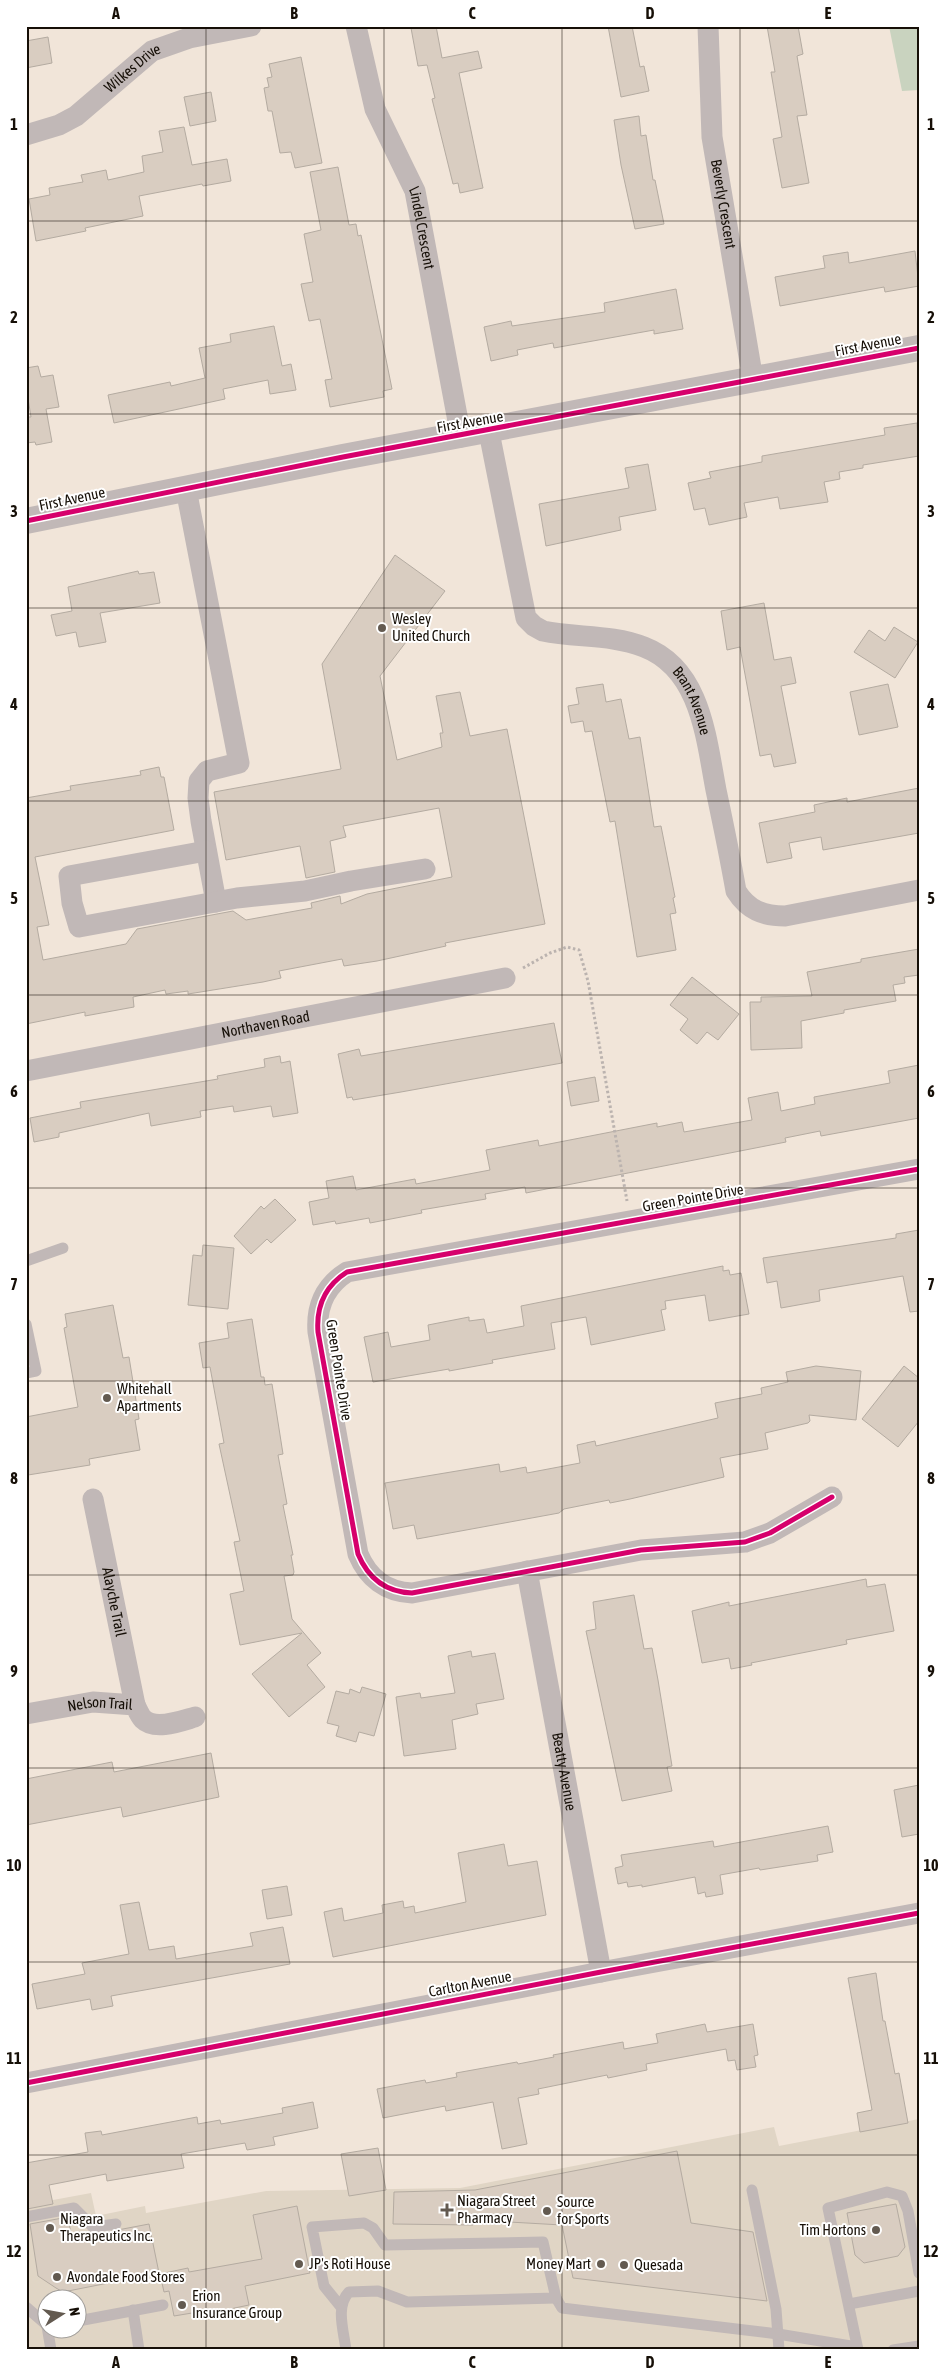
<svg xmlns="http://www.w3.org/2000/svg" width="945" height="2376" font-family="'Asap Condensed',sans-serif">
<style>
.commercial{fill:#e0d5c5;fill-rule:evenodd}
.green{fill:#c9d3bf}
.building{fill:#d9cdc1;stroke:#b4aba1}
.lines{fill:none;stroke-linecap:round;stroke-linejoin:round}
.path{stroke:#bbb3af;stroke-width:3;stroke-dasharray:2.5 2.5;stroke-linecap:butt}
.service{stroke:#c1b8b7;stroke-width:11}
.minor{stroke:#c1b8b7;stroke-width:21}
.tertiary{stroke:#c1b8b7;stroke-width:26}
.cycleway-casing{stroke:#fff;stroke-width:8}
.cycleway{stroke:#d6006c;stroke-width:5}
.grid{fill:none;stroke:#160f07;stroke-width:1;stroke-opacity:0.55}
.poi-dot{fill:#635a50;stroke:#fff;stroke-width:2}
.labels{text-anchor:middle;stroke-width:4;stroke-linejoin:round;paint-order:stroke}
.street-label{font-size:15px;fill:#160f07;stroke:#fff}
.poi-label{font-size:15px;fill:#160f07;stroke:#fff;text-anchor:start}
.neatline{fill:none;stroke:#160f07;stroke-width:2}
.grid-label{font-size:16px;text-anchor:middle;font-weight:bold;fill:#160f07}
</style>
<rect width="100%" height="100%" fill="#f1e5d9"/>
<path class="commercial" d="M919,2119v231h-893v-145l65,-12 5,23 49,-10 1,7 120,-22 194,-3 314,-61 5,19zM48,2298h30v30h-30z"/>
<polygon class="green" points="889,26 919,26 919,90 902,91"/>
<g class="building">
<polygon points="422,26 436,26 442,58 478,51 482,68 459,73 483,188 460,193 458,183 453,184 432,99 435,98 427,65 418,66 411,28"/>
<polygon points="608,26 632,26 640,67 644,66 649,91 621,97"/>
<polygon points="767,26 798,26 803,54 797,56 807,115 797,116 809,183 782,188 773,139 782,137 771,72 775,72"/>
<polygon points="48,37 52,63 26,68 26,41"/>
<polygon points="301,57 322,163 295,168 291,152 280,153 272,111 268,111 264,88 269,87 267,78 272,77 269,64"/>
<polygon points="211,92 216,121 190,126 184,97"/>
<polygon points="639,116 641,136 646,135 653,180 655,180 664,224 635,229 621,165 614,120"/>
<polygon points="184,127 192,165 227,159 231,181 203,186 202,184 139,196 143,216 85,228 86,231 36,241 29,199 50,195 49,188 83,182 81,175 106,170 108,180 144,172 142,156 163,152 159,131"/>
<polygon points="338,167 349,225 356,224 358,236 361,235 392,389 383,391 384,397 330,407 325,380 332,379 320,319 309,321 301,284 313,282 304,234 321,230 310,172"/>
<polygon points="915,251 919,286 885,292 884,287 780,306 775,277 825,268 823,256 848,252 849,263"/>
<polygon points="676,289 683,329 654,334 654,330 554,348 553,343 517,350 518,355 491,361 484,327 511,321 512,326 605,312 604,303"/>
<polygon points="274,326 282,366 291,364 296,390 270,394 268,380 223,389 225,399 114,423 108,395 170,382 171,386 205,378 199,348 231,342 230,334"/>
<polygon points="38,366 41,377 53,375 59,407 46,409 52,442 36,445 35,442 26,443 26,417 31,417 26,386 26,368"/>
<polygon points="917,423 919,456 863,465 863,468 839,472 840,479 824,482 828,502 780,509 778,497 744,503 747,517 709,525 705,508 694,510 688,483 711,478 709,472 762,462 762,456 885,435 884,428"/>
<polygon points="648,464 656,510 619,517 621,530 546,546 539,504 629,488 625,468"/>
<polygon points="395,555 445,591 380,676 397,760 442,747 440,733 443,733 436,696 460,692 470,736 507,729 545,924 445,943 446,946 377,961 344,966 342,959 279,971 281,978 263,982 188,994 188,991 166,994 165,990 133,997 134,1007 85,1016 85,1012 26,1024 26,798 71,790 70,786 141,775 140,771 159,767 161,777 164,777 174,830 35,857 49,925 37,927 43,960 126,944 137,929 233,911 246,920 312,908 311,903 340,896 341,904 367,894 452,877 439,808 343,826 346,837 330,841 335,872 306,878 300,846 226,860 214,792 341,769 322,664"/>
<polygon points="138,571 139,574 154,572 160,603 100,613 106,642 79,647 76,632 56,636 51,615 72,611 68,587"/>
<polygon points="764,603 774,660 791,657 796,683 781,686 796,763 774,767 771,754 760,756 740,647 727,650 721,611"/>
<polygon points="894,627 918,642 895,678 854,652 869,630 885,641"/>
<polygon points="603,684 606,702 621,699 629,739 640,737 654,827 661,826 675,897 673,898 676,913 670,914 676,950 637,957 615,821 610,822 592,731 585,732 583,721 571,723 568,706 579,704 576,688"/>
<polygon points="888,684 898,727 859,735 850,692"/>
<polygon points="919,788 919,833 823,850 821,837 789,843 792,858 767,863 759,823 815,812 814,805 847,798 847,802"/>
<polygon points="919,949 919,975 904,977 905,983 893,985 896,1001 844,1010 844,1013 801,1021 802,1048 751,1050 750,1002 761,1002 761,997 812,996 807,972 861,962 861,959"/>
<polygon points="692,977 739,1014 718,1040 707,1032 697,1044 680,1030 688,1019 670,1005"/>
<polygon points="554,1023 562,1063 401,1092 353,1100 352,1097 347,1098 338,1054 359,1049 361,1056"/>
<polygon points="280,1056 281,1063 290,1061 298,1113 273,1117 271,1106 234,1112 233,1106 200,1111 201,1117 151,1126 149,1113 59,1133 59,1137 34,1142 30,1118 81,1108 80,1102 218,1079 217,1076 265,1067 264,1059"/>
<polygon points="919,1065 919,1118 821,1136 820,1131 785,1138 786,1142 526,1193 525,1187 485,1194 486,1199 421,1210 422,1213 370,1223 369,1218 336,1224 335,1221 313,1225 309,1202 329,1198 326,1181 353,1176 356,1190 415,1179 416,1184 490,1170 486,1150 538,1140 539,1146 657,1123 657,1127 682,1122 684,1132 752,1120 748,1098 778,1092 781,1111 815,1104 814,1097 890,1083 888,1071"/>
<polygon points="595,1077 599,1101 571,1106 567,1082"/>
<polygon points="275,1199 296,1220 271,1243 267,1239 251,1254 234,1236 261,1206 264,1209"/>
<polygon points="919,1230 919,1311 910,1312 903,1276 819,1290 820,1301 781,1308 777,1281 767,1283 763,1258 896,1238 896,1234"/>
<polygon points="203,1245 234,1248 228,1309 188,1305 193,1255 202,1256"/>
<polygon points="723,1266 723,1271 729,1270 730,1275 741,1273 749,1314 709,1321 705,1295 665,1301 666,1309 661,1310 665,1330 591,1345 586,1317 551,1323 555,1349 492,1360 493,1363 449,1371 449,1369 373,1382 364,1337 388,1332 391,1347 430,1340 428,1325 469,1317 469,1321 484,1319 487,1333 524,1326 521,1306"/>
<polygon points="113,1305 123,1358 129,1357 139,1419 135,1420 140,1450 89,1459 90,1465 28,1475 26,1417 78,1407 64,1328 67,1327 65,1314"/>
<polygon points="252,1319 261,1377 264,1377 265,1385 272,1384 283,1454 278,1455 287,1504 283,1505 293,1555 291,1555 294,1572 293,1575 284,1576 292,1619 321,1653 307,1665 325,1687 289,1717 252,1674 302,1633 240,1645 230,1594 244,1591 234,1542 240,1541 219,1444 224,1443 210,1367 203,1368 199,1343 229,1338 227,1323"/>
<polygon points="816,1366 861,1371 856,1420 809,1415 810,1421 808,1423 765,1433 768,1449 720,1458 724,1477 630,1499 610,1503 609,1500 564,1509 559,1513 417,1539 414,1525 393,1529 385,1483 499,1464 500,1472 526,1467 527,1473 580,1463 577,1445 595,1441 596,1446 718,1418 715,1403 762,1394 761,1388 788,1382 786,1372"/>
<polygon points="904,1366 919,1378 919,1421 898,1447 862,1419"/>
<polygon points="866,1579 867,1587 885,1584 894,1631 846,1640 847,1644 751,1663 752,1665 731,1669 729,1658 702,1663 692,1611 729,1602 729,1606"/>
<polygon points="634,1595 644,1649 652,1648 658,1680 672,1766 667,1767 672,1791 622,1801 586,1631 596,1629 593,1602"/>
<polygon points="471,1651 472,1657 495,1653 504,1699 476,1704 478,1714 452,1720 456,1749 404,1756 396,1697 420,1693 421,1698 455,1693 448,1656"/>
<polygon points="362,1687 386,1694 374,1736 359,1732 356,1742 336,1736 339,1726 327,1723 336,1691 349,1694 350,1689 360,1693"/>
<polygon points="211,1753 219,1797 123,1817 121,1807 26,1825 26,1779 112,1762 114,1772"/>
<polygon points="919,1785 919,1834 902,1837 894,1790"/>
<polygon points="828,1826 833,1852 817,1855 818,1861 760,1870 759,1868 720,1875 723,1894 706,1897 705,1892 698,1894 695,1877 642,1887 642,1885 628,1887 627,1882 618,1884 615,1868 623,1866 621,1855 713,1841 714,1847"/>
<polygon points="504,1844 508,1866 537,1861 546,1915 333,1957 324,1912 342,1908 344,1921 383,1913 382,1905 403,1901 404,1908 414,1906 415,1913 466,1902 458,1853"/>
<polygon points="287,1886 292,1915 267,1919 262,1890"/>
<polygon points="139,1902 149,1950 174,1946 176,1959 253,1946 250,1933 283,1927 290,1964 111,1996 113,2006 92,2010 90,1999 37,2009 32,1984 85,1974 82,1963 129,1954 120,1905"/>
<polygon points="876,1973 883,2021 885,2021 895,2074 899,2073 908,2123 860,2132 857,2113 872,2110 848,1978"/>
<polygon points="705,2024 707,2032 753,2024 758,2055 754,2056 756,2067 737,2070 735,2060 728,2061 726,2049 646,2064 647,2070 608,2078 607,2075 538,2089 539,2094 518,2098 527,2144 502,2149 493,2102 446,2111 445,2106 383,2118 377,2089 425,2080 426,2083 457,2077 456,2073 517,2062 518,2064 554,2057 553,2055 623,2042 624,2049 658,2043 656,2034"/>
<polygon points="313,2102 318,2128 273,2137 275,2145 247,2150 245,2143 181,2154 184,2168 107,2181 106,2174 49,2185 53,2204 27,2209 26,2163 88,2152 85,2133 101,2131 102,2135 197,2117 198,2124 220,2120 221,2124 283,2113 282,2108"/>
<polygon points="378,2148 386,2190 349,2196 341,2154"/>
<polygon points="677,2151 691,2223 753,2232 767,2301 573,2278 562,2225 474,2220 473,2225 393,2224 394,2192 475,2190"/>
<polygon points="896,2204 905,2247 898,2256 864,2263 855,2255 847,2213"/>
<polygon points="297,2206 310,2273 245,2286 249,2305 192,2317 192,2313 174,2316 169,2291 164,2292 160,2274 188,2268 189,2272 262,2259 253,2215"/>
<polygon points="68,2217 71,2234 80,2232 81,2237 149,2224 159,2273 63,2292 56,2288 38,2276 30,2224"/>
</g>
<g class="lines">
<polyline class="path" points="523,968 550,953 567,947 579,950 588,981 627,1201"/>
<g class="service">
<polyline points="26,1261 63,1248"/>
<polyline points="26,1324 36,1371 26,1373"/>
<polyline points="752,2190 776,2309 779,2350"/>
<polyline points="26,2217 74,2208 93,2227 116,2224"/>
<polyline points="556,2298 562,2308 778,2334 857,2347"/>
<polyline points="849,2304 919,2291"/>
<polyline points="26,2307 48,2326"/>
<path d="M341,2307l-17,-21 -12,-59 52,-4 9,5 12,17 158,-3 13,56 -149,4 -29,-11 -29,1c-14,14 -5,40 -3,58"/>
<polyline points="133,2310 139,2350"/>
<polyline points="78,2321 163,2305"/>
<polyline points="47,2326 51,2350"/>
<polyline points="858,2350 828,2208 887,2192 902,2196 908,2211 919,2273"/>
<polyline points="893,2350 919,2346"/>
</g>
<g class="minor">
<path id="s1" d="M356,26l19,83 40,82 46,246"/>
<path id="s2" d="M708,26l4,111 41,243"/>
<path id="s3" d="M26,135l33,-10 17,-9 76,-65 37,-13 62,-12"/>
<path id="s4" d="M489,432l37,186 8,8 9,5c34,7 68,3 101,16 57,22 62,91 72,143 7,33 14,67 20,101 12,19 27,25 49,25l134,-26"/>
<polyline points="186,489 239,763 207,771 199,781 198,798 201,821 216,902"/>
<polyline points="206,851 69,876 72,903 79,927 237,898 305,891 351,881 425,869"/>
<path id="s5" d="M26,1071l479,-93"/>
<path d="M832,1497l-62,36 -25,9 -104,8 -229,43c-26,-1 -44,-15 -54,-39l-40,-222c-2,-26 7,-46 29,-60l572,-103"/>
<path id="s6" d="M93,1499l42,206"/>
<path id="s7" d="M527,1571l74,401"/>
<path id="s8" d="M26,1714l67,-12 42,3c2,4 5,11 8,14 12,12 38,2 52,-2"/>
<polyline points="26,2083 601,1972 919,1913"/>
</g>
<polyline class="tertiary" points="26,521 343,457 919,348"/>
<g class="cycleway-casing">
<g id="cycleway">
<polyline points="26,521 343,457 919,348"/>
<path d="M832,1497l-62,36 -25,9 -104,8 -229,43c-26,-1 -44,-15 -54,-39l-40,-222c-2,-26 7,-46 29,-60l572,-103"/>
<polyline points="26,2083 601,1972 919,1913"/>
</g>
</g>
<use href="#cycleway" class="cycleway"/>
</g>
<path class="grid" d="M206,26v2324M384,26v2324M562,26v2324M740,26v2324M26,221h893M26,414h893M26,608h893M26,801h893M26,995h893M26,1188h893M26,1381h893M26,1575h893M26,1768h893M26,1962h893M26,2155h893"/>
<g class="poi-dot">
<circle cx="382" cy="628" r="5"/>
<circle cx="107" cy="1398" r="5"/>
<path d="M444.5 2202.5h5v5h5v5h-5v5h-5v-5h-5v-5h5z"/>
<circle cx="547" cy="2211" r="5"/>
<circle cx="50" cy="2228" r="5"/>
<circle cx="876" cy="2230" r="5"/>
<circle cx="299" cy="2264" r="5"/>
<circle cx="601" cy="2264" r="5"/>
<circle cx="624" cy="2265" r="5"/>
<circle cx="57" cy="2277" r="5"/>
<circle cx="182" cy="2305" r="5"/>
</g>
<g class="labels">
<g class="street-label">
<text dy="5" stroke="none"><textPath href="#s3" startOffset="128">Wilkes Drive</textPath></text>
<text dy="5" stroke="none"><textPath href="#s2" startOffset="179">Beverly Crescent</textPath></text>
<text dy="5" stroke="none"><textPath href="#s1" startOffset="214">Lindel Crescent</textPath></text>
<text transform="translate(868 345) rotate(-11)" y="5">First Avenue</text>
<text transform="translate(470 422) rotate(-10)" y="5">First Avenue</text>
<text transform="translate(72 499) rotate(-12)" y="5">First Avenue</text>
<text dy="5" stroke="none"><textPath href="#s4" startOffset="389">Brant Avenue</textPath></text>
<text dy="5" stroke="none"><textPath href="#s5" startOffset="244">Northaven Road</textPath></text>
<text transform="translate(693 1198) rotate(-10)" y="5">Green Pointe Drive</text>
<text transform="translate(339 1370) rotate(81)" y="5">Green Pointe Drive</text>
<text dy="5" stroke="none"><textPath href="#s6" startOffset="105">Alayche Trail</textPath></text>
<text dy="5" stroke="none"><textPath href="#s8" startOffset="75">Nelson Trail</textPath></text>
<text dy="5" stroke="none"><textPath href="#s7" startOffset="204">Beatty Avenue</textPath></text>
<text transform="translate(470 1984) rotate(-11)" y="5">Carlton Avenue</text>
</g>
<g class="poi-label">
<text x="392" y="624">Wesley<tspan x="392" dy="17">United Church</tspan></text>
<text x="117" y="1394">Whitehall<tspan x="117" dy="17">Apartments</tspan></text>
<text x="457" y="2206">Niagara Street<tspan x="457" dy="17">Pharmacy</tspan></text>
<text x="557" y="2207">Source<tspan x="557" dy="17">for Sports</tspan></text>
<text x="60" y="2224">Niagara<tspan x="60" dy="17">Therapeutics Inc.</tspan></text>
<text x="866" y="2235" text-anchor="end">Tim Hortons</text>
<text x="309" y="2269">JP's Roti House</text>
<text x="591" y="2269" text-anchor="end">Money Mart</text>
<text x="634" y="2270">Quesada</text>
<text x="67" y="2282">Avondale Food Stores</text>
<text x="192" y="2301">Erion<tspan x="192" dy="17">Insurance Group</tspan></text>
</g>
</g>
<rect width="945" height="2376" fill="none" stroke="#ffffff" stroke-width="55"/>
<g transform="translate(62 2314) rotate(79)"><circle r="24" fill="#ffffff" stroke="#a29f9c"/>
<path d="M0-4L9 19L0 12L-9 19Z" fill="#635a50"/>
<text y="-8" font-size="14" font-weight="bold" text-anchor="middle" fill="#160f07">N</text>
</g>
<rect x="28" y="28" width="890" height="2320" class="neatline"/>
<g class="grid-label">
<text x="116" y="19">A</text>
<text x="294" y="19">B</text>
<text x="472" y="19">C</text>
<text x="650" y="19">D</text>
<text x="828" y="19">E</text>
<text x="14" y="130">1</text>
<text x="931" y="130">1</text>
<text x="14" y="323">2</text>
<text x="931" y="323">2</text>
<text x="14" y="517">3</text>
<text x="931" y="517">3</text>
<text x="14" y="710">4</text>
<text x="931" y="710">4</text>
<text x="14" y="904">5</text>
<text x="931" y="904">5</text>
<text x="14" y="1097">6</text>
<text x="931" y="1097">6</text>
<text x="14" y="1290">7</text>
<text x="931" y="1290">7</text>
<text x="14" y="1484">8</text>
<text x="931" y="1484">8</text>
<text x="14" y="1677">9</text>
<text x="931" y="1677">9</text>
<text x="14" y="1871">10</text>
<text x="931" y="1871">10</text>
<text x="14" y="2064">11</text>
<text x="931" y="2064">11</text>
<text x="14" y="2257">12</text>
<text x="931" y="2257">12</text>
<text x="116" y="2368">A</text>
<text x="294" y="2368">B</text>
<text x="472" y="2368">C</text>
<text x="650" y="2368">D</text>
<text x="828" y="2368">E</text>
</g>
</svg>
